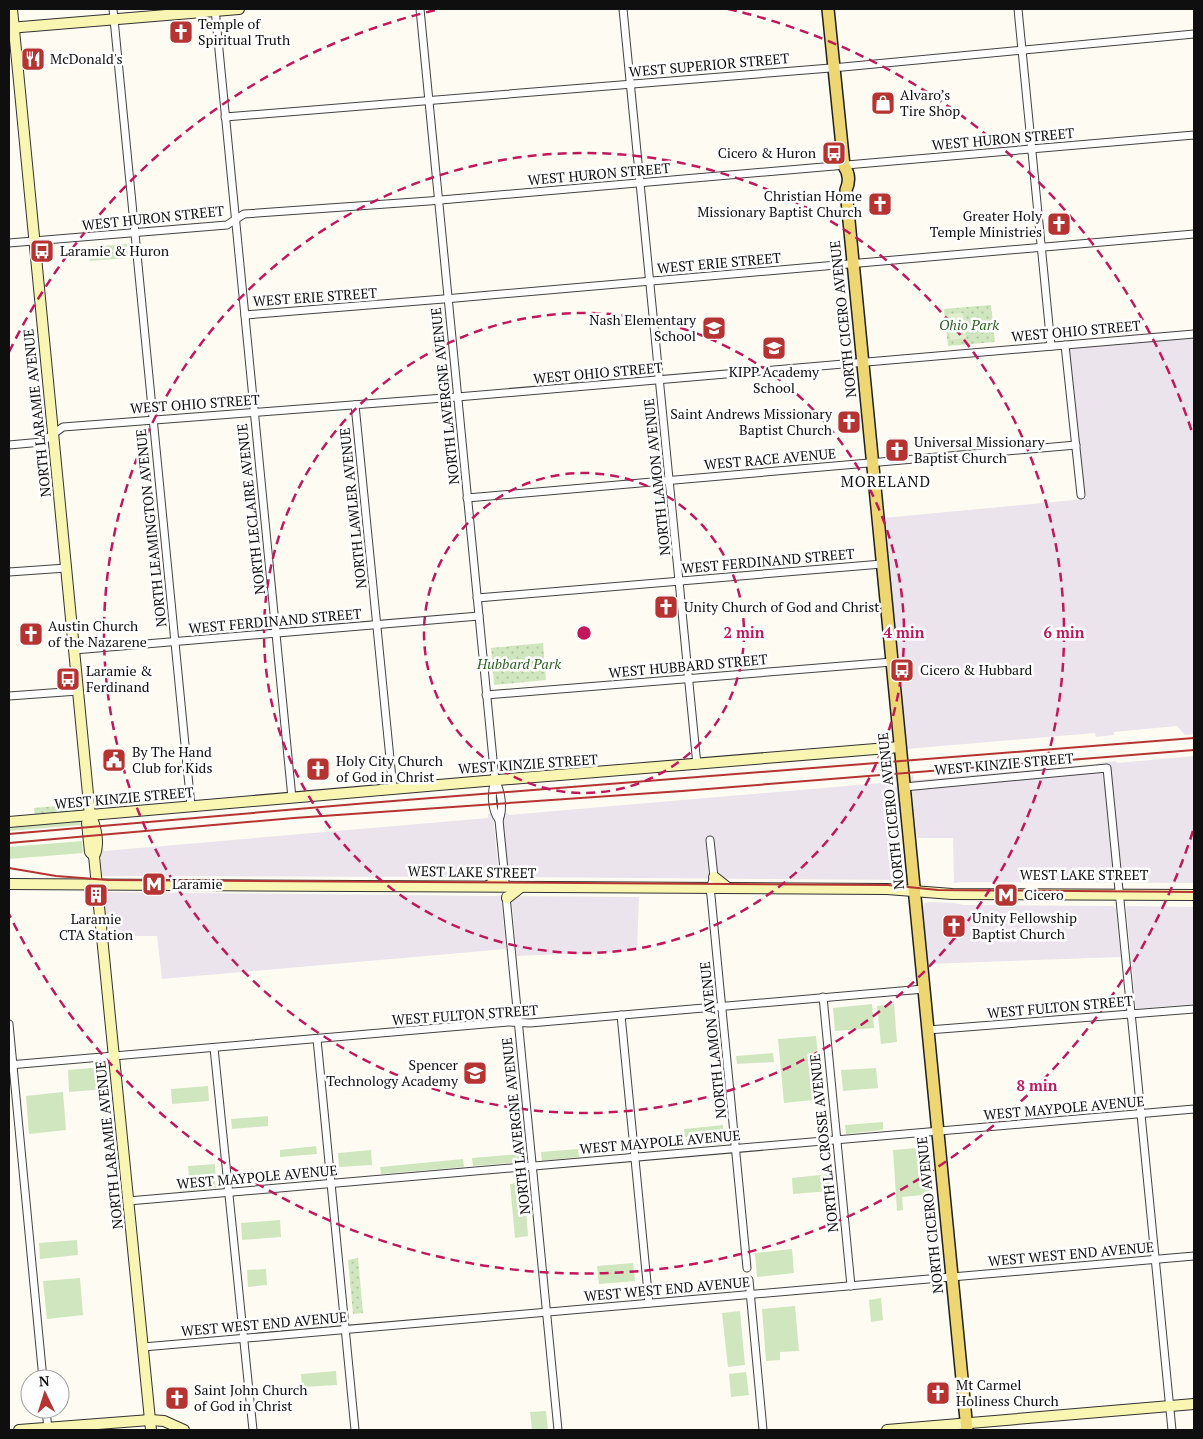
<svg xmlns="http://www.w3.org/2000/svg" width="1203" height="1439" font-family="'PT Serif',serif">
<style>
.industrial{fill:#ece4ed}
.grass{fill:#d0e6be}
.park{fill:url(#park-dots)}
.pitch{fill:#e1eecf}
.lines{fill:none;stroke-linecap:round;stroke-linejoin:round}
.street-casing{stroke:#424242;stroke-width:9}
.secondary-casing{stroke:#313131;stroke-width:12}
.primary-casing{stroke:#202020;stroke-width:14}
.street{stroke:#fff;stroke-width:7}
.secondary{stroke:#f9f5b2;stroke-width:10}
.primary{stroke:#eed772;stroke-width:11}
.rail{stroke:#b53331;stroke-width:2}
.ring{fill:none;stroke:#c2185b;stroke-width:2.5;stroke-dasharray:9 6}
.labels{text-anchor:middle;stroke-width:5;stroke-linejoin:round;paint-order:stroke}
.poi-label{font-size:14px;fill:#0f0f0f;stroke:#fff;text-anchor:start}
.street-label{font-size:14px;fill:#0f0f0f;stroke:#fff}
.park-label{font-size:14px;font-style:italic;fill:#2d6224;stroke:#fff}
.neighbourhood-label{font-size:15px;letter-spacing:1px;fill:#0f0f0f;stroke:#fff}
.centre{fill:#c2185b;stroke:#fff;stroke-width:2.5}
.ring-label{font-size:15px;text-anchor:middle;font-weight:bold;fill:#c2185b;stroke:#fff;stroke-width:5;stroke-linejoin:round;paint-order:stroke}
</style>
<defs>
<pattern id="park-dots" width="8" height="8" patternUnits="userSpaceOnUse" patternTransform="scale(1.25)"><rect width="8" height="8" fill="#d0e6be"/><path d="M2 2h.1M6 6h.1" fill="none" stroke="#b1c4a2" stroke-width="1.8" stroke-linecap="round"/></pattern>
</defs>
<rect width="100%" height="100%" fill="#fefcf2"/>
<g class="industrial">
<polygon points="1194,334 1194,734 1185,735 1177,726 1114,732 1114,735 1096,737 1095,733 906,749 883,518 1085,499 1069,347"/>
<polygon points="1194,756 1194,883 961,882 954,883 953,838 917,838 910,776 913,775 914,780 1098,764 1098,763 1116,761 1117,763"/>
<polygon points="893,777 896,777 905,880 509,877 503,821 505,813 508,813 508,815 893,782"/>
<polygon points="488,814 493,814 499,877 102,876 100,848 103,848 104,851 488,818"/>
<polygon points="101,892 501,896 506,949 162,979 157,936 109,936 108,924 102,910"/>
<polygon points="511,896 639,897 637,951 517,956"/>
<polygon points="930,902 954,903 964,905 1114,906 1116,909 1121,957 928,964 923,907 925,903"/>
<polygon points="1127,906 1194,907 1194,1004 1136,1009 1126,908"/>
</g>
<g class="grass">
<polygon points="80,821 81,825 9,831 9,827"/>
<polygon points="82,841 83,853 9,859 9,847"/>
<polygon points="872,1004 874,1028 835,1031 833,1008"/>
<polygon points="894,1004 897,1042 881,1044 877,1006"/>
<polygon points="816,1036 822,1099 784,1103 778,1039"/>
<polygon points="773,1053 774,1062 737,1064 736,1056"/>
<polygon points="103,1067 105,1089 69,1092 68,1070"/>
<polygon points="876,1068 878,1088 843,1091 841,1070"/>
<polygon points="208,1086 209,1101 172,1104 171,1089"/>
<polygon points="63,1092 66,1130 29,1134 26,1096"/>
<polygon points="268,1116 268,1126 232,1129 231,1119"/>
<polygon points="883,1122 883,1129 882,1130 846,1134 845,1125"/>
<polygon points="723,1125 723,1134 685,1137 684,1129"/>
<polygon points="724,1136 725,1144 687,1147 686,1139"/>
<polygon points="316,1146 317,1154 280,1157 280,1150"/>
<polygon points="929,1147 933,1194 902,1197 903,1210 897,1211 893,1150"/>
<polygon points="578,1149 579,1157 542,1161 541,1152"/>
<polygon points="371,1150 372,1165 339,1167 338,1153"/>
<polygon points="520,1154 521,1162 473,1166 472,1158"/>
<polygon points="463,1159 464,1167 381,1174 380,1167"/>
<polygon points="215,1164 216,1178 189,1180 188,1166"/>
<polygon points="829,1174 830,1191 793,1194 792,1178"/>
<polygon points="215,1181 216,1188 180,1192 179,1184"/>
<polygon points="524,1182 528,1236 515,1238 510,1184"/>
<polygon points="280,1220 281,1237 242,1240 241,1223"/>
<polygon points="77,1240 78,1255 40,1259 39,1243"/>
<polygon points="792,1249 794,1273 757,1277 755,1253"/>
<polygon points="633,1263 635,1281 599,1284 597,1266"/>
<polygon points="266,1269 267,1285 248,1287 247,1270"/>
<polygon points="80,1278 83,1315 47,1319 43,1281"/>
<polygon points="881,1298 883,1320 871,1322 869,1300"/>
<polygon points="795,1306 799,1351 780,1352 780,1360 766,1361 762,1309"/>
<polygon points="740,1311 745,1365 728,1367 722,1313"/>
<polygon points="336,1371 337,1385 302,1387 301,1374"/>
<polygon points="746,1372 749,1395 731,1397 729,1374"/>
<polygon points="546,1411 548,1430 532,1430 530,1412"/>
</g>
<g class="park">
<polygon points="127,244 128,258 90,261 88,247"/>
<polygon points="991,305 995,342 948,346 944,309"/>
<polygon points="543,643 546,680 494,685 491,648"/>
<polygon points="79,804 80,813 35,816 34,808"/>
<polygon points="358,1258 363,1313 353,1314 348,1260"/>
</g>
<polygon class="pitch" points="963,313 966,338 950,340 948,314"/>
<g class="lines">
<g class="street-casing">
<g id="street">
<polyline points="113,9 191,806"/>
<polyline points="215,9 292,798"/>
<path d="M420,9l75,771c-4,12 -4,30 4,40"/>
<polyline points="623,9 697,765"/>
<polyline points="1018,9 1051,346"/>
<polyline points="225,117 843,67 1194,34"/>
<polyline points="9,243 227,225 244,214 429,201 1194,135"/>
<polyline points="245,315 456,298 1194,234"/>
<polyline points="1065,345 1081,495"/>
<polyline points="355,405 393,789"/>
<polyline points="9,445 42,442 63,427 457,397 1194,334"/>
<polyline points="467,498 1076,445"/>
<polyline points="9,572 66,568"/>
<polyline points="477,598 882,564"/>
<polyline points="74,650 479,616"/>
<polyline points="486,695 892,662"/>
<polyline points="9,696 78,691"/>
<path d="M495,780c6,11 9,28 4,40l6,60"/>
<polyline points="904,787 1107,768 1172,1430"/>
<polyline points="710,840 714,877 710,888 711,896 747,1268"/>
<polyline points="506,896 558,1430"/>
<polyline points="823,997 851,1286"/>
<polyline points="621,1015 649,1303"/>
<polyline points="9,1024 43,1379"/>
<polyline points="928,1030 1194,1009"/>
<polyline points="317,1039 355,1430"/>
<polyline points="214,1048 253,1430"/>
<polyline points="9,1065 508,1022 530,1023 924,989"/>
<polyline points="128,1201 1194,1109"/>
<polyline points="749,1280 763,1430"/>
<polyline points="143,1347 1194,1256"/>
<polyline points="46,1409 48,1430"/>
</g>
</g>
<g class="secondary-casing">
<g id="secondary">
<path d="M12,9l78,806c6,10 10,31 4,41l57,574"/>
<polyline points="9,28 239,9"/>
<polyline points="90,815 87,823 90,852 94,856"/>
<polyline points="9,822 485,781 900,747"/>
<polyline points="714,877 728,888"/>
<polyline points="9,884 887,889 952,894 1194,895"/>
<polyline points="488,886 505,876"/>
<polyline points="507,898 521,887"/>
<polyline points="19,1430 150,1420 164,1421 184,1430"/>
<polyline points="887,1430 1194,1404"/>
</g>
</g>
<g class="primary-casing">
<path id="primary" d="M828,9l16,157c5,7 6,15 2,24l121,1240"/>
</g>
<use href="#street" class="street"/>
<use href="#secondary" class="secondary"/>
<use href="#primary" class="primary"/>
<g class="rail">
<polyline points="9,834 368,803 1194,738"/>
<polyline points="9,843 294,818 682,791 1194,750"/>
<polyline points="9,868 56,876 108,880 888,885 938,890 1194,892"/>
</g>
</g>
<g class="ring">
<circle cx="584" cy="633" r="160"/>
<circle cx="584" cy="633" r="320"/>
<circle cx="584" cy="633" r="480"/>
<path d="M1193 831A640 640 0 0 1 9 914M9 352A640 640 0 0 1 440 9M728 9A640 640 0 0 1 1193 435"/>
</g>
<defs>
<g id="church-square" transform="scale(1.25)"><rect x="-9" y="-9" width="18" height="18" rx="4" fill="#b53331" stroke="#fff"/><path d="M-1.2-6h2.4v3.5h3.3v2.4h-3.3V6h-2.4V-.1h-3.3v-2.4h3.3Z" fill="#fff"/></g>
<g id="restaurant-square" transform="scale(1.25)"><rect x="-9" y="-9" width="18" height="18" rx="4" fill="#b53331" stroke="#fff"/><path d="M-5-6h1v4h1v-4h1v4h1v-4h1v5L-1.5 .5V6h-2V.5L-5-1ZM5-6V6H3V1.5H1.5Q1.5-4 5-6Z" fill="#fff"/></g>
<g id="shop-square" transform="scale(1.25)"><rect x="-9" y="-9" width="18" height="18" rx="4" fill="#b53331" stroke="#fff"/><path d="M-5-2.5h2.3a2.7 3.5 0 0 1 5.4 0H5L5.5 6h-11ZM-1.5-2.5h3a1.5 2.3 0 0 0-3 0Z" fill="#fff"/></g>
<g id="bus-square" transform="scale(1.25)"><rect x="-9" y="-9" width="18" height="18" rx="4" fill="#b53331" stroke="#fff"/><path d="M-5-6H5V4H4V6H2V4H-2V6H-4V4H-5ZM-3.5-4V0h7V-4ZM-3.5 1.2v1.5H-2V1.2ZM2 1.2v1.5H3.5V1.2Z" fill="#fff"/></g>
<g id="school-square" transform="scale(1.25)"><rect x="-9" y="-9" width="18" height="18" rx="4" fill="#b53331" stroke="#fff"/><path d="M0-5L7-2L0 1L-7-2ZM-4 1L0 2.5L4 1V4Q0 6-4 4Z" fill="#fff"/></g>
<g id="civic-square" transform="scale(1.25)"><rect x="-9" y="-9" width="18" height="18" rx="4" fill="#b53331" stroke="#fff"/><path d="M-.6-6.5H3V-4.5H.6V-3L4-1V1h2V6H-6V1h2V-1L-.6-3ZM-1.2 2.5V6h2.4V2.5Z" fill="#fff"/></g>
<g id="metro-square" transform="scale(1.25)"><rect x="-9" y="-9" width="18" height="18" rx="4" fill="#b53331" stroke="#fff"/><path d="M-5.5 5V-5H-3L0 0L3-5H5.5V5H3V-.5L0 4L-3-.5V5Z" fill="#fff"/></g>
<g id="building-square" transform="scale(1.25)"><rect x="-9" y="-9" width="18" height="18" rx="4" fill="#b53331" stroke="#fff"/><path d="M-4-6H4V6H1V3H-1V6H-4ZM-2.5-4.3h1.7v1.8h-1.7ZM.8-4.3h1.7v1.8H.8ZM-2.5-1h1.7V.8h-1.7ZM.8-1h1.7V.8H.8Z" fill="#fff"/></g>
</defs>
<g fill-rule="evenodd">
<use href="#church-square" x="181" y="32"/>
<use href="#restaurant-square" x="33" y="59"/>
<use href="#shop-square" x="883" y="103"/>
<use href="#bus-square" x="834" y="153"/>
<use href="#church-square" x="880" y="204"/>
<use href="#church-square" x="1059" y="224"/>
<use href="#bus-square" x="42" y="251"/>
<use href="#school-square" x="714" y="328"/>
<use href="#school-square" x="774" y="348"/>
<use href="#church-square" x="849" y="422"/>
<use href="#church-square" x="897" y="450"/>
<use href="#church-square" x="666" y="607"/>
<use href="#church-square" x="31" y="634"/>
<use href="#bus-square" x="902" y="670"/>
<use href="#bus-square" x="68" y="679"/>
<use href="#civic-square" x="114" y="760"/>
<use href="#church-square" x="318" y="769"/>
<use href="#metro-square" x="154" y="884"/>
<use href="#building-square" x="96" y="895"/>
<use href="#metro-square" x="1006" y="895"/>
<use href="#church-square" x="954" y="926"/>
<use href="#school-square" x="475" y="1073"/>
<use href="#church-square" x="938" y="1393"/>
<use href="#church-square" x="177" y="1398"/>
</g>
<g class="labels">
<g class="poi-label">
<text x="198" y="29">Temple of<tspan x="198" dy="16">Spiritual Truth</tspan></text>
<text x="50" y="64">McDonald's</text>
<text x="900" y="100">Alvaro’s<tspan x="900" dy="16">Tire Shop</tspan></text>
<text x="816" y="158" text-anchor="end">Cicero &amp; Huron</text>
<text x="862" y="201" text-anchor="end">Christian Home<tspan x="862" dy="16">Missionary Baptist Church</tspan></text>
<text x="1042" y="221" text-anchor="end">Greater Holy<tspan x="1042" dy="16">Temple Ministries</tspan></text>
<text x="60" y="256">Laramie &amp; Huron</text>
<text x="696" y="325" text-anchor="end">Nash Elementary<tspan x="696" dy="16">School</tspan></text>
<text x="774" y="377" text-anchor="middle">KIPP Academy<tspan x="774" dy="16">School</tspan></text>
<text x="832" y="419" text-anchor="end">Saint Andrews Missionary<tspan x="832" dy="16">Baptist Church</tspan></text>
<text x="914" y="447">Universal Missionary<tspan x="914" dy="16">Baptist Church</tspan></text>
<text x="684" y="612">Unity Church of God and Christ</text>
<text x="48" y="631">Austin Church<tspan x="48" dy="16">of the Nazarene</tspan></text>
<text x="920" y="675">Cicero &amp; Hubbard</text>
<text x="86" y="676">Laramie &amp;<tspan x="86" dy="16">Ferdinand</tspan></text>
<text x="132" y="757">By The Hand<tspan x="132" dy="16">Club for Kids</tspan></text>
<text x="336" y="766">Holy City Church<tspan x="336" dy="16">of God in Christ</tspan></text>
<text x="172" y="889">Laramie</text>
<text x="1024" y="900">Cicero</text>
<text x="972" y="923">Unity Fellowship<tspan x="972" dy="16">Baptist Church</tspan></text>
<text x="96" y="924" text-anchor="middle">Laramie<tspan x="96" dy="16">CTA Station</tspan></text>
<text x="458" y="1070" text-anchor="end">Spencer<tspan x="458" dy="16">Technology Academy</tspan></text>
<text x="956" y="1390">Mt Carmel<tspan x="956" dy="16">Holiness Church</tspan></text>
<text x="194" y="1395">Saint John Church<tspan x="194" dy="16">of God in Christ</tspan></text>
</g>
<g class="street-label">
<text transform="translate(709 65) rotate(-5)" y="5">WEST SUPERIOR STREET</text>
<text transform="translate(1003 139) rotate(-5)" y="5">WEST HURON STREET</text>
<text transform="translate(599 174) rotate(-5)" y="5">WEST HURON STREET</text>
<text transform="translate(153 218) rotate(-6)" y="5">WEST HURON STREET</text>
<text transform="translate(719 263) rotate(-5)" y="5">WEST ERIE STREET</text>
<text transform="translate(315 297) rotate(-4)" y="5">WEST ERIE STREET</text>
<text transform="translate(843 319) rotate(-96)" y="5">NORTH CICERO AVENUE</text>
<text transform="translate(1076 331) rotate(-5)" y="5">WEST OHIO STREET</text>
<text transform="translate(598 373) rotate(-5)" y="5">WEST OHIO STREET</text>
<text transform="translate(445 396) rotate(-96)" y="5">NORTH LAVERGNE AVENUE</text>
<text transform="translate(195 404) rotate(-4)" y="5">WEST OHIO STREET</text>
<text transform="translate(37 413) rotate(-96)" y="5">NORTH LARAMIE AVENUE</text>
<text transform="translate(770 459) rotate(-5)" y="5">WEST RACE AVENUE</text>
<text transform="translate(657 477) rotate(-96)" y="5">NORTH LAMON AVENUE</text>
<text transform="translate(353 508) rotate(-96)" y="5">NORTH LAWLER AVENUE</text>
<text transform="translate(251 509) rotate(-96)" y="5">NORTH LECLAIRE AVENUE</text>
<text transform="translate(151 528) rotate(-96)" y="5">NORTH LEAMINGTON AVENUE</text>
<text transform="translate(768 561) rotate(-5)" y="5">WEST FERDINAND STREET</text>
<text transform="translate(275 621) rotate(-5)" y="5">WEST FERDINAND STREET</text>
<text transform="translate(688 666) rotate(-5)" y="5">WEST HUBBARD STREET</text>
<text transform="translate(528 764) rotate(-4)" y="5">WEST KINZIE STREET</text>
<text transform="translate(1004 764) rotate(-5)" y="5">WEST KINZIE STREET</text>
<text transform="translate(124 798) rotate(-5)" y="5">WEST KINZIE STREET</text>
<text transform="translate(891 811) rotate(-96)" y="5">NORTH CICERO AVENUE</text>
<text transform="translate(472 872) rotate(1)" y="5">WEST LAKE STREET</text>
<text x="1084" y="880">WEST LAKE STREET</text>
<text transform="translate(1060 1007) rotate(-5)" y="5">WEST FULTON STREET</text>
<text transform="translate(465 1015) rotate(-4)" y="5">WEST FULTON STREET</text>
<text transform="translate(713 1040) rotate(-96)" y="5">NORTH LAMON AVENUE</text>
<text transform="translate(1064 1108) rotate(-5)" y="5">WEST MAYPOLE AVENUE</text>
<text transform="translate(516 1126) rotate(-96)" y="5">NORTH LAVERGNE AVENUE</text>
<text transform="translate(660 1142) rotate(-5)" y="5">WEST MAYPOLE AVENUE</text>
<text transform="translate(824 1143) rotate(-96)" y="5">NORTH LA CROSSE AVENUE</text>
<text transform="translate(109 1145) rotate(-96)" y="5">NORTH LARAMIE AVENUE</text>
<text transform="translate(257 1177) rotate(-5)" y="5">WEST MAYPOLE AVENUE</text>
<text transform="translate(930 1215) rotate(-96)" y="5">NORTH CICERO AVENUE</text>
<text transform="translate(1071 1254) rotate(-5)" y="5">WEST WEST END AVENUE</text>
<text transform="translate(667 1289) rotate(-5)" y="5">WEST WEST END AVENUE</text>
<text transform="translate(264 1324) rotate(-5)" y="5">WEST WEST END AVENUE</text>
</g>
<g class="park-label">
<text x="969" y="330">Ohio Park</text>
<text x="519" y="669">Hubbard Park</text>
</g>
<g class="neighbourhood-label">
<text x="886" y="487">MORELAND</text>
</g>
</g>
<circle cx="584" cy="633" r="8" class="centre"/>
<g class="ring-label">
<text x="744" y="638">2 min</text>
<text x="904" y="638">4 min</text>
<text x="1064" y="638">6 min</text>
<text x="1037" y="1091">8 min</text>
</g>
<rect width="1203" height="1439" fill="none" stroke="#0f0f0f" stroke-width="20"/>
<g transform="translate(45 1394) rotate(356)"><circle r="24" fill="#ffffff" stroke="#9f9f9f"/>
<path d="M0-4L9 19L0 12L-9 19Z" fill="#b53331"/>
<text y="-8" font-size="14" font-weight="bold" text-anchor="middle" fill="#0f0f0f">N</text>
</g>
</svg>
